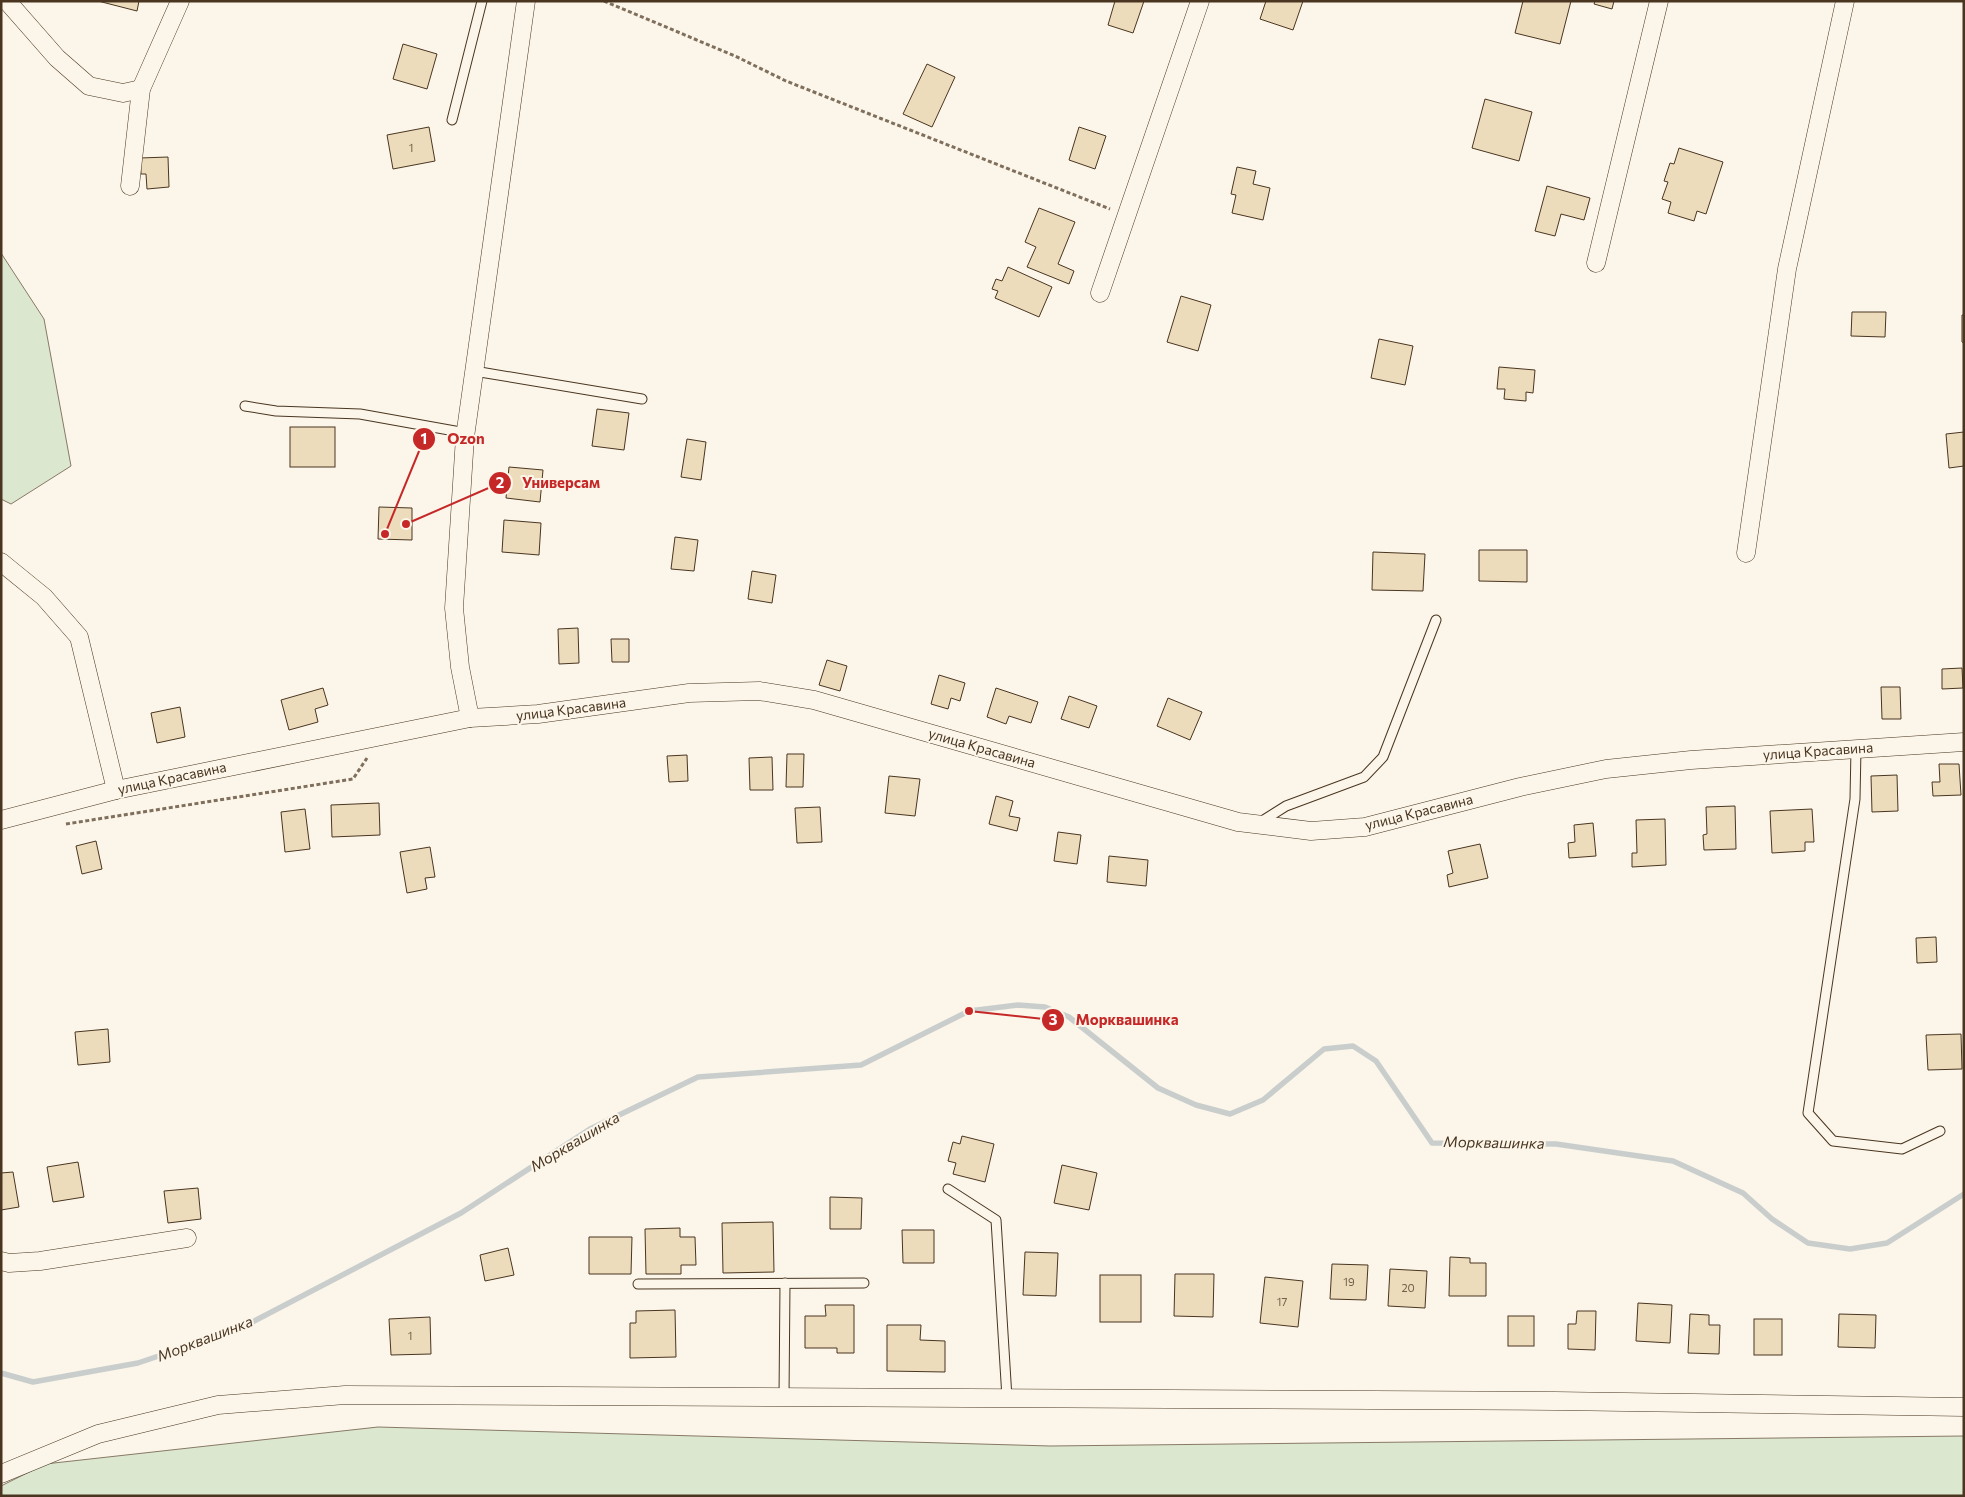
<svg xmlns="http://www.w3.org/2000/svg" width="1965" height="1497" font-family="Commissioner,sans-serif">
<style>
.green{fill:#dce7d0;stroke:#887966}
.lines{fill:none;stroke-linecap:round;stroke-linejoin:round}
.stream{stroke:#c9cecd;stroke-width:5.5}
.building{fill:#ecdcbc;stroke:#4a3520}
.service-casing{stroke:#4a3520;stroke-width:11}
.minor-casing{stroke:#4a3520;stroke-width:19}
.path{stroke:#7f6f5c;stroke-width:3;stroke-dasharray:4 2.5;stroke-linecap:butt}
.service{stroke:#fbf6e9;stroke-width:9}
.minor{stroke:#fbf6e9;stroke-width:18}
.labels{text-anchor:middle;stroke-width:4;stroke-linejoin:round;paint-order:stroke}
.number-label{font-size:11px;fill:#725f47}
.street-label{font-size:14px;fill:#4a3520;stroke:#fbf6e9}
.water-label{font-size:15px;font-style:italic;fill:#4a3520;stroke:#fbf6e9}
.leader{fill:none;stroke:#c62828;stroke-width:2}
.callout-dot{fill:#c62828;stroke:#fbf6e9;stroke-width:2}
.mark-label{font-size:15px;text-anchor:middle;font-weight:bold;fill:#fff}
.callout-label{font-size:15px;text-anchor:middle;font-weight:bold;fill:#c62828;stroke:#fbf6e9;stroke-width:4;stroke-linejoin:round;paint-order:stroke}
</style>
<rect width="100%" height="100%" fill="#fbf6e9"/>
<g class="green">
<polygon points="1,253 44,319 71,466 11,504 1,499"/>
<polygon points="378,1427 1050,1446 1964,1436 1964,1496 1,1496 1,1486 45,1464"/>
</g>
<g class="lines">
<polyline class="stream" points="1,1373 33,1382 138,1363 241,1328 461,1213 590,1129 698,1077 861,1065 969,1011 1018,1005 1045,1007 1069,1017 1158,1088 1196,1105 1230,1114 1263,1100 1324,1049 1353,1046 1376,1061 1432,1143 1556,1144 1673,1161 1743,1193 1772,1219 1808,1243 1850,1249 1887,1243 1964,1194"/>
</g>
<g class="building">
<polygon points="98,1 139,1 137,11"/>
<polygon points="1115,1 1144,1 1133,33 1108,25"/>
<polygon points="1266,1 1303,1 1293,30 1260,19"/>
<polygon points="1523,1 1571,1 1560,44 1515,33"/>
<polygon points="1595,1 1614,1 1612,9 1594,4"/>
<polygon points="403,44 437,54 427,89 393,79"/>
<polygon points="927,64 955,77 932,127 903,114"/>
<polygon points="1485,99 1532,112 1519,161 1472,148"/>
<polygon points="429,127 435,161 393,169 387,135"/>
<polygon points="1079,127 1106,136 1095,169 1069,160"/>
<polygon points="1679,148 1723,162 1706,214 1697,211 1694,221 1668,213 1671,202 1662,199 1668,182 1664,181 1670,163 1674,164"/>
<polygon points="168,157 169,187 147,189 146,174 141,174 140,158"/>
<polygon points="1237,167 1256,171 1253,184 1270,188 1263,220 1232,213 1236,195 1231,194"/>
<polygon points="1547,186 1590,198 1584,220 1561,214 1555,236 1535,231"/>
<polygon points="1039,208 1075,222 1058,264 1074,271 1069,284 1027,267 1036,247 1025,242"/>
<polygon points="1008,267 1052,287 1039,317 995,298 998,291 992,289 996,279 1002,281"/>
<polygon points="1181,296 1211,305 1198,351 1167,342"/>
<polygon points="1852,312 1886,312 1885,337 1851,336"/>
<polygon points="1962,315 1964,315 1964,343 1962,342"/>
<polygon points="1379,339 1413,346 1405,385 1371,378"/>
<polygon points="1499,367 1535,370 1533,393 1526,392 1526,401 1504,399 1505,389 1497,389"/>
<polygon points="597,409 629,413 624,450 592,446"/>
<rect x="290" y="427" width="45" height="40"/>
<polygon points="1964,432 1964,466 1949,468 1946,434"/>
<polygon points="687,439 706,442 701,480 681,477"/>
<polygon points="509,467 543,470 540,502 506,498"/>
<polygon points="379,507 412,508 412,540 378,539"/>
<polygon points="504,520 541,523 539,555 502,552"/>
<polygon points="675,537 698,540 694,571 671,569"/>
<polygon points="1479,550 1527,550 1527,582 1479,581"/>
<polygon points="1373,552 1425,554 1423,591 1372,590"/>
<polygon points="752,571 776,575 772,603 748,599"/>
<polygon points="578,628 579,663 559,664 558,629"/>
<polygon points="611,639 629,639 629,662 612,662"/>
<polygon points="827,660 847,666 840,691 819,685"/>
<polygon points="1962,668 1963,688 1942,689 1942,669"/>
<polygon points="939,675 965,683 960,701 951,698 948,709 931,704"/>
<polygon points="1881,687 1900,687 1901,719 1882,719"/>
<polygon points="323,688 328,705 315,709 318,722 289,730 281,700"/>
<polygon points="996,688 1038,702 1031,723 1009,716 1006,724 987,717"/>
<polygon points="1069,696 1097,706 1089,728 1061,719"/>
<polygon points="1168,698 1202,712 1190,740 1157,726"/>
<polygon points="180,707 185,737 157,743 151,713"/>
<polygon points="787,754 804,754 803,787 786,787"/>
<polygon points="687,755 688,781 669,782 667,756"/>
<polygon points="772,757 773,790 750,790 749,758"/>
<polygon points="1939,764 1959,764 1961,795 1933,796 1932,782 1940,782"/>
<polygon points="1897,775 1898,811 1872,812 1871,776"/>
<polygon points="889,776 920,779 915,816 885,813"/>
<polygon points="996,796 1013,801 1009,816 1020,818 1017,831 989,824"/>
<polygon points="379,803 380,835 332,837 331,805"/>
<polygon points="1735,806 1736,849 1704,850 1703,835 1707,834 1706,807"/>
<polygon points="820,807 822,842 797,843 795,808"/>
<polygon points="305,809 310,849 285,852 281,812"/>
<polygon points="1812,809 1814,842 1805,842 1805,851 1772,853 1770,811"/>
<polygon points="1665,819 1666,865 1632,867 1632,853 1637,853 1636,820"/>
<polygon points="1593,823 1596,856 1569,858 1568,843 1575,842 1574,825"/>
<polygon points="1058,832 1081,835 1077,864 1054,861"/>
<polygon points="96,841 102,869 82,874 76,846"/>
<polygon points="1480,844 1488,878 1449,887 1447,875 1453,873 1448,851"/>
<polygon points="430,847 435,877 425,878 427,889 407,893 400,852"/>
<polygon points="1109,856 1148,860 1146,886 1107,882"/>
<polygon points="1936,937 1937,962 1917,963 1916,938"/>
<polygon points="108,1029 110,1062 78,1065 75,1032"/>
<polygon points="1961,1034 1962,1069 1928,1070 1926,1035"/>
<polygon points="962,1136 994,1144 985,1182 953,1174 956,1163 948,1161 953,1142 960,1144"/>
<polygon points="78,1162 84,1197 53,1202 47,1167"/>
<polygon points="1062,1165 1097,1173 1089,1210 1054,1203"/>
<polygon points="13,1172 19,1207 1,1210 1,1173"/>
<polygon points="198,1188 201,1219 168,1223 164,1191"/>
<polygon points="830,1197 862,1198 861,1229 830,1229"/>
<polygon points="773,1222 774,1272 723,1273 722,1223"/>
<polygon points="680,1228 680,1237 695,1237 696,1265 681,1265 681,1274 646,1274 645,1229"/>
<polygon points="902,1230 934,1230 934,1263 903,1263"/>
<polygon points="589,1237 632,1237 631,1274 589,1274"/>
<polygon points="508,1248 514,1275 485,1281 480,1255"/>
<polygon points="1025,1252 1058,1253 1056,1296 1023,1295"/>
<polygon points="1450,1257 1470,1258 1470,1263 1486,1263 1486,1296 1449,1296"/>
<polygon points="1332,1264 1368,1265 1366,1300 1330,1299"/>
<polygon points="1390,1269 1427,1271 1425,1308 1388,1306"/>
<polygon points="1175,1274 1214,1274 1213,1317 1174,1316"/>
<rect x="1100" y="1275" width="41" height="47"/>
<polygon points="1265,1277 1303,1281 1298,1327 1260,1323"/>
<polygon points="1638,1303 1672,1305 1670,1343 1636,1341"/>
<polygon points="825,1305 854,1305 854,1353 837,1353 837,1348 805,1348 805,1316 826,1316"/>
<polygon points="675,1310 676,1357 630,1358 630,1323 636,1323 636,1311"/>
<polygon points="1577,1311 1596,1311 1595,1350 1568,1349 1568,1324 1576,1324"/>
<polygon points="1690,1314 1709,1315 1709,1325 1720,1325 1719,1354 1688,1353"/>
<polygon points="1839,1314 1876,1315 1875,1348 1838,1347"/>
<rect x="1508" y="1316" width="26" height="30"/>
<polygon points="430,1317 431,1354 391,1355 389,1319"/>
<rect x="1754" y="1319" width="28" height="36"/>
<polygon points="887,1325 921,1325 920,1340 945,1341 945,1372 887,1371"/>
</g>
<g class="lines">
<g class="service-casing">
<g id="service">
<polyline points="452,120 482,1"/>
<polyline points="474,371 642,399"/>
<polyline points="245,406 276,411 360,414 466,433"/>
<polyline points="1856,749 1855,799 1808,1113 1833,1141 1902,1149 1940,1131"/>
<polyline points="1259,823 1286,806 1364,777 1383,757 1436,620"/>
<polyline points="948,1189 996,1220 1007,1398"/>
<polyline points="638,1284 864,1283"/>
<polyline points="784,1397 785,1283"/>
</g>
</g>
<g class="minor-casing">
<g id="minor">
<polyline points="7,1 57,58 89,86 123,93 141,89"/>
<polyline points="130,186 141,89 180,1"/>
<polyline points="1596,263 1659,1"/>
<polyline points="1100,293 1200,1"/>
<polyline points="1746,553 1787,269 1845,1"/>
<polyline points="1,562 44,597 79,637 116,790"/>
<polyline points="470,718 460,667 454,608 465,437 526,1"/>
<polyline points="1,820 116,790 470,718 538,714 689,693 759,691 814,700 1238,822 1311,831 1365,827 1520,787 1606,769 1691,760 1964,742"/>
<polyline points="1,1261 9,1263 40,1261 187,1238"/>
<polyline points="1,1474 98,1434 218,1405 345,1395 1555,1401 1964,1407"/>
</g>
</g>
<g class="path">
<polyline points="604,1 735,56 786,81 1110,209"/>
<polyline points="66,824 353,779 367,758"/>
</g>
<use href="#service" class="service"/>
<use href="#minor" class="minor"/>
</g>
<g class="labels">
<g class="number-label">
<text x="411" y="152">1</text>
<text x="1349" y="1286">19</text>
<text x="1408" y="1292">20</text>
<text x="1282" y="1306">17</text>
<text x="410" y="1340">1</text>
</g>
<g class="street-label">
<text transform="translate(571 709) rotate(-7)" y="5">улица Красавина</text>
<text transform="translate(982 748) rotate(16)" y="5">улица Красавина</text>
<text transform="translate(1818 751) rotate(-4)" y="5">улица Красавина</text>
<text transform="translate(172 778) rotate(-12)" y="5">улица Красавина</text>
<text transform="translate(1419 812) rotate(-14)" y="5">улица Красавина</text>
</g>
<g class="water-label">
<text transform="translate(575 1142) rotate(-31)" y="5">Морквашинка</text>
<text transform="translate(1494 1143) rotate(1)" y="5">Морквашинка</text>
<text transform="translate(205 1339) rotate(-21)" y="5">Морквашинка</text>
</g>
</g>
<path class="leader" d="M385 534L424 439M406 524L500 483M969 1011L1053 1020"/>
<g class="callout-dot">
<circle cx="385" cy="534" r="5"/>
<circle cx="406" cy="524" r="5"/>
<circle cx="969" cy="1011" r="5"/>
<circle cx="424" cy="439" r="12"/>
<circle cx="500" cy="483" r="12"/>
<circle cx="1053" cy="1020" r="12"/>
</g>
<g class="mark-label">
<text x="424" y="444">1</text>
<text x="500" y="488">2</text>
<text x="1053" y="1025">3</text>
</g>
<g class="callout-label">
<text x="466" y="444">Ozon</text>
<text x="561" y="488">Универсам</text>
<text x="1127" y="1025">Морквашинка</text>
</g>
<rect width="1965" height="1497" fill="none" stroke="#4a3520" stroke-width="5"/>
</svg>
